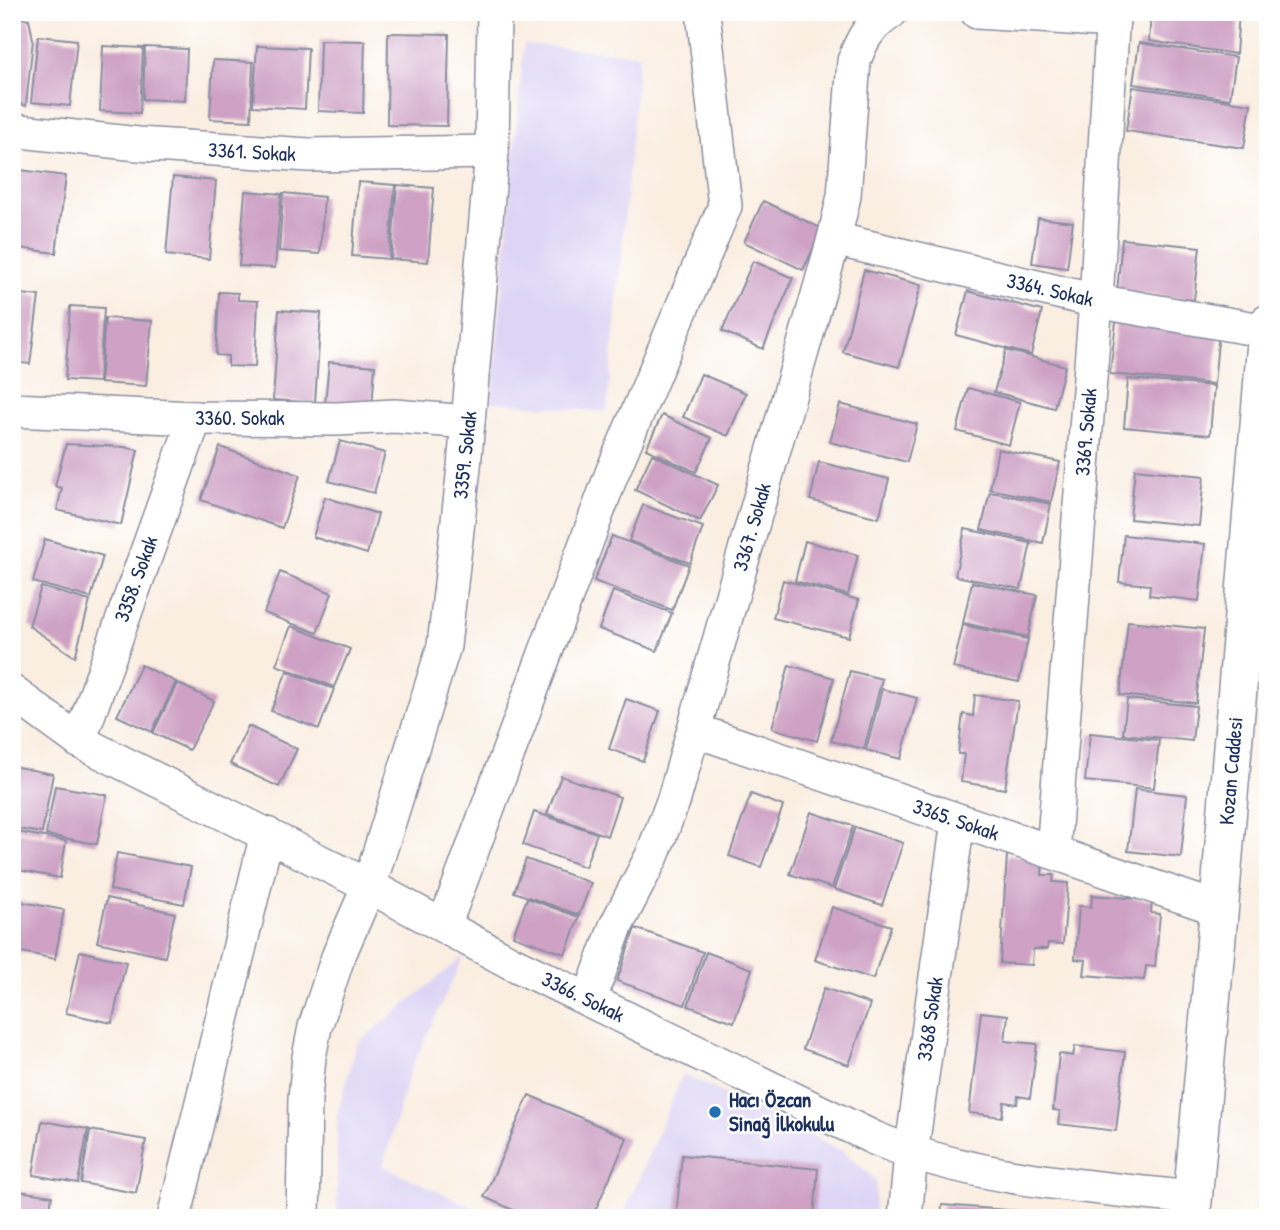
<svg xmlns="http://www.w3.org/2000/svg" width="1280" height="1230" font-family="'Patrick Hand',sans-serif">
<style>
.built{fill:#ded5f5}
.building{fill:#cea1c5}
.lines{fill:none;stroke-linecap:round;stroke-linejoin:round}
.street-casing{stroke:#8a8ea0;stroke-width:36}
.highway-casing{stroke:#8a8ea0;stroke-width:41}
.street{stroke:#fff;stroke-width:33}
.highway{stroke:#fff;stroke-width:38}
.poi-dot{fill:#1f6fb2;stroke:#fff;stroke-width:2.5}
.labels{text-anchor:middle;stroke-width:5;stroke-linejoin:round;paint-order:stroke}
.street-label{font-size:21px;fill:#1b2f5e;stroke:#fff}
.poi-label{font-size:21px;font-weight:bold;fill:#1b2f5e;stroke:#fff;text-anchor:start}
</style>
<rect width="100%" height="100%" fill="#fff"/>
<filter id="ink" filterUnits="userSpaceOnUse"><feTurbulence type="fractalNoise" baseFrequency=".0143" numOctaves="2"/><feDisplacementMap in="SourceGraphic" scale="14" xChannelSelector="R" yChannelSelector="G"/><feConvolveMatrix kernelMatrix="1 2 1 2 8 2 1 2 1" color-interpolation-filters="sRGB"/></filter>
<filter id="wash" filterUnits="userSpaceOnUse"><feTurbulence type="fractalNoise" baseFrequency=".00686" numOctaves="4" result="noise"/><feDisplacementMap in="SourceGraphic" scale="28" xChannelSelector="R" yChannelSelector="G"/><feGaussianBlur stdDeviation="1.57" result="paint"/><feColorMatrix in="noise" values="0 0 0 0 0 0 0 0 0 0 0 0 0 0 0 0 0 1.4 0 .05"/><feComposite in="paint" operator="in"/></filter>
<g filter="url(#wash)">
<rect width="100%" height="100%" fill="#faeee1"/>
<g class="built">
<polygon points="524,44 639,54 607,412 492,402"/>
<polygon points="464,956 410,1071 383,1166 496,1218 337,1218 337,1115 357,1044"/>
<polygon points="683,1074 843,1151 876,1180 874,1218 622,1218"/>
</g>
<g id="blocks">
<g class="building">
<polygon points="1151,12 1239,12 1236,54 1149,41"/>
<polygon points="12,17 29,19 33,39 26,106 12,101"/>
<polygon points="388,33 449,34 447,126 387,125"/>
<polygon points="38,36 77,40 70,106 31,102"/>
<polygon points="320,40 365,41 363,113 318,111"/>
<polygon points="1139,43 1236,57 1230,99 1133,84"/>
<polygon points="103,46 143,48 140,113 100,111"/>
<polygon points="257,46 308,48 305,109 253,106"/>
<polygon points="145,47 187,49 185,101 143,99"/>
<polygon points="213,60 253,62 251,121 210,119"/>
<polygon points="1133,87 1251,104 1244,148 1126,131"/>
<polygon points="20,170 66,176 56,253 12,247"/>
<polygon points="173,177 216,181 209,259 166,255"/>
<polygon points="358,182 395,185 389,259 352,256"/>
<polygon points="397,185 434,188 428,262 391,259"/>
<polygon points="245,191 281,194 275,268 239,266"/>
<polygon points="283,193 324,197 320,254 279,251"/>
<polygon points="763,201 823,229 803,270 744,242"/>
<polygon points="1038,218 1073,222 1067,268 1032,263"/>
<polygon points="1122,239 1200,247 1194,300 1117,292"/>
<polygon points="753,261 793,278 763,349 722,331"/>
<polygon points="864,270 921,285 899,367 843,352"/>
<polygon points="968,291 1042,311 1031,355 956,335"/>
<polygon points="219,292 238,293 238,300 258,301 255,367 228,366 228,356 216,355"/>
<polygon points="12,293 39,296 30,364 12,362"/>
<polygon points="70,306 104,308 99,382 65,380"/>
<polygon points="279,310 321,313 315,403 273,400"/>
<polygon points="105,318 152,321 146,386 100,383"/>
<polygon points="1116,322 1219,331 1214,384 1110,374"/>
<polygon points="1006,350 1065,366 1054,408 994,392"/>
<polygon points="329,362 375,366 372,408 325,404"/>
<polygon points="701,374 746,393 728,436 683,417"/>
<polygon points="1128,379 1214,386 1210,435 1124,427"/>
<polygon points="968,388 1020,402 1009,445 957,431"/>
<polygon points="840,404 917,424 907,462 830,442"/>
<polygon points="662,415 712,438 696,472 646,449"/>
<polygon points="340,441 385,453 374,493 329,481"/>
<polygon points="66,444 124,447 138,450 121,525 57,510 62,488 55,486"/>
<polygon points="220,447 300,475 282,528 201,500"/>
<polygon points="998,449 1060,462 1051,502 990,489"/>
<polygon points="652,454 718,485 700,521 635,490"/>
<polygon points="819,462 889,479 879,518 810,500"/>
<polygon points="1135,469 1204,476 1199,526 1130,519"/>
<polygon points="990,492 1051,504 1043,543 981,530"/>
<polygon points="325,497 378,514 367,554 313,537"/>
<polygon points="643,505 703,527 690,563 629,541"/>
<polygon points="965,529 1031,543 1021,589 955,576"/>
<polygon points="1124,535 1205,544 1199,601 1149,595 1150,585 1119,582"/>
<polygon points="612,536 689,565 672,610 594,581"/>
<polygon points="45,539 103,556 91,598 33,582"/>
<polygon points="805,541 858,555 848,595 795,581"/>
<polygon points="280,572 332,593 317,633 264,613"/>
<polygon points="783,580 859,600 849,637 773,618"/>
<polygon points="972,582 1037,595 1028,637 963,623"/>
<polygon points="41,587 90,601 75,657 29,626"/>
<polygon points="613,591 672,613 657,651 599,629"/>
<polygon points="1128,621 1204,629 1196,703 1120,695"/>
<polygon points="963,625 1028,639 1019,682 953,668"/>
<polygon points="291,626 350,649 334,687 276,665"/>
<polygon points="141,665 176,682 152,732 117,716"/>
<polygon points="789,665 834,678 817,741 772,728"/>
<polygon points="287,671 334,689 319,729 271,711"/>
<polygon points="850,671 882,679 864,749 831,741"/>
<polygon points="177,683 214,701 189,750 153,733"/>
<polygon points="882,689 917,698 901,759 866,750"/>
<polygon points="975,695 1018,701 1005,789 961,782 964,754 958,754 963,714 973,716"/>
<polygon points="626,699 660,711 643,761 609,749"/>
<polygon points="1127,699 1196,706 1192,741 1123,734"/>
<polygon points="248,726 297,749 279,787 230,764"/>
<polygon points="1090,733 1159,740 1154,788 1085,781"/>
<polygon points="12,766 53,774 42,833 12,828"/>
<polygon points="561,776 620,797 607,836 547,814"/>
<polygon points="55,786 107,795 97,844 46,835"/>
<polygon points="1135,789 1187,795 1181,857 1128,851"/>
<polygon points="751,794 783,806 761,867 729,856"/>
<polygon points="534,812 597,833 585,867 523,845"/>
<polygon points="811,812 853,826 832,888 790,874"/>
<polygon points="855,827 903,843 882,905 834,889"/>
<polygon points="12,831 66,841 60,878 12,869"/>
<polygon points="117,853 191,867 184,904 110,890"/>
<polygon points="1007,855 1043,858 1042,875 1054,875 1053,882 1068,883 1063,944 1048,943 1047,949 1033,949 1032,965 1000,963"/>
<polygon points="526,859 591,883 579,915 514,892"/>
<polygon points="1092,895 1152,900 1151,913 1160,914 1155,967 1146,966 1144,980 1084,975 1086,960 1075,959 1079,906 1091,907"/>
<polygon points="107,898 175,913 165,957 97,942"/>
<polygon points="527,898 579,917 565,954 513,936"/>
<polygon points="12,900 64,910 55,959 12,950"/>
<polygon points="832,907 891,926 873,979 815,960"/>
<polygon points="635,928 703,952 685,1005 617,981"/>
<polygon points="80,951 126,962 112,1023 66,1013"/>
<polygon points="706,952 752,969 734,1022 688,1006"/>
<polygon points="824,988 870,1004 849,1065 803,1049"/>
<polygon points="981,1012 1008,1015 1005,1041 1037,1044 1030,1098 1018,1096 1017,1104 1004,1102 1002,1117 969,1113"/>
<polygon points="1075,1046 1125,1052 1116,1131 1058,1124 1060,1111 1053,1110 1059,1054 1073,1056"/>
<polygon points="529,1095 627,1138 592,1218 531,1218 484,1197"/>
<polygon points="42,1121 88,1129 78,1183 33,1175"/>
<polygon points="90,1130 146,1140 136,1193 81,1183"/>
<polygon points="682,1155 818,1169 814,1218 676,1218"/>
<polygon points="12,1190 52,1196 49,1218 12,1218"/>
<polygon points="942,1205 1085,1216 1085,1218 941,1218"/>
</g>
</g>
</g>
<g filter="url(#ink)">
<use href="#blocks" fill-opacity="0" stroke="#8a8ea0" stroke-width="2"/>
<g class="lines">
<g class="street-casing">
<g id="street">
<polyline points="977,12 1113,21"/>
<polyline points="12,130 138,144 309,155 492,152"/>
<polyline points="834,239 1096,301 1267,331"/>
<polyline points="12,410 195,418 337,419 395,416 468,422"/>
<path d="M12,692l67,49 290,145 141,76 364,176c99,42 212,48 318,60"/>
<polyline points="694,730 1219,909"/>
<polyline points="79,741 195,418"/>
<polyline points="1053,852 1096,301 1113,12"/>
<polyline points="444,926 612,473 725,206 703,12"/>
<path d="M589,1000l27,-74 36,-70 22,-57 160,-560 10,-43 10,-135c9,-25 15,-34 37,-49"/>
<polyline points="174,1218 267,834"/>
<polyline points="303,1218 305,1098 309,1057 315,1027 338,957 369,886 444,646 464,467 492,152 494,12"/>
<polyline points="905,1218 911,1154 958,821"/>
</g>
</g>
<g class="highway-casing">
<polyline id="highway" points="1191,1218 1219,909 1268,324"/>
</g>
<use href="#street" class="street"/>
<use href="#highway" class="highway"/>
</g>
</g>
<circle class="poi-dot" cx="715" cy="1112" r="7"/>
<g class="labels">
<g class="street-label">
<text transform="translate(252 152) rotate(3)" y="7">3361. Sokak</text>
<text transform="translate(1050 290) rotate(13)" y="7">3364. Sokak</text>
<text x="240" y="425">3360. Sokak</text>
<text transform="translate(1086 432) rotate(-85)" y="7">3369. Sokak</text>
<text transform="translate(465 455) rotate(-84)" y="7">3359. Sokak</text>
<text transform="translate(752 527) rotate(-74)" y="7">3367. Sokak</text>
<text transform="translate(136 579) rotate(-70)" y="7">3358. Sokak</text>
<text transform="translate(1231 771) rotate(-85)" y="7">Kozan Caddesi</text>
<text transform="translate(956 820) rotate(19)" y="7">3365. Sokak</text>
<text transform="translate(583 997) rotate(26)" y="7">3366. Sokak</text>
<text transform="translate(930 1019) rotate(-82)" y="7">3368 Sokak</text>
</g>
<g class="poi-label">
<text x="729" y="1107">Hacı Özcan<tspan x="729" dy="24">Sinağ İlkokulu</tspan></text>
</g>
</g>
<rect width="1280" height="1230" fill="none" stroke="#fff" stroke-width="42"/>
</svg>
